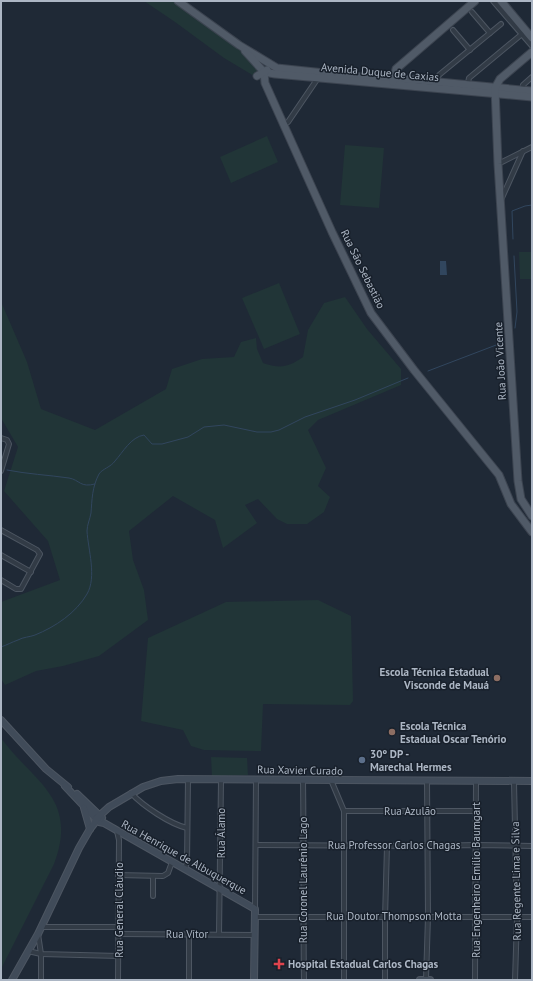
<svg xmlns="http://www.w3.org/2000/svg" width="533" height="981" font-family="'PT Sans',sans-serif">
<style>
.green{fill:#213537}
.water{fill:#31465e}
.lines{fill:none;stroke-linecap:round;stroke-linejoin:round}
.stream{stroke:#31465e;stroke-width:1}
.street-casing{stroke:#4d5662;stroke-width:6}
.secondary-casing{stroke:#4d5662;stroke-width:8}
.primary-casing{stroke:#3c4450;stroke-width:9}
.street{stroke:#323b46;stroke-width:4}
.secondary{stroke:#404b59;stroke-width:6}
.primary{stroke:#505a67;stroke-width:7}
.education-dot{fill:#8d6e63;stroke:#18202b;stroke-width:1.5}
.service-dot{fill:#5c6f8a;stroke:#18202b;stroke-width:1.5}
.health-dot{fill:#e0444e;stroke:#18202b;stroke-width:1.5}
.labels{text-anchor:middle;stroke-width:3;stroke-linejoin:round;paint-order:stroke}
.street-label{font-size:11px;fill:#acb6c4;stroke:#18202b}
.poi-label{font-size:11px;font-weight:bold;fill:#acb6c4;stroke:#18202b;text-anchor:start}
</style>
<rect width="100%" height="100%" fill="#1f2936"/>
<g class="green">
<polygon points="144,1 178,1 239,45 255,61 258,73 254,76 224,58 175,22"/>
<polygon points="267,136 278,162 231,183 220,157"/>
<polygon points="345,145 384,148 379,208 340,205"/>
<polygon points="519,252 532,252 532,279 520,279"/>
<polygon points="279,283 300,334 264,349 242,298"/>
<path d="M345,297l22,32 34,40v16l-83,35 -10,10 18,38 -8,18 12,11 -6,15 -17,12h-20l-10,-5 -19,-20 -13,6 12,18 -34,25 -8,-28 -42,-24 -44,35 4,29 11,30 4,30 -49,36 -36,10 -27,5 -31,14 -4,-6v-77l59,-22 -12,-39 -44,-50 14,-44 -17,-29v-114h1l25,58 14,47 54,21 71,-41 6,-20 30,-10 32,-2 7,-15 15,-4 1,11 6,14c17,6 26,4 40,-6l5,-27 16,-27z"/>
<polygon points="318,600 351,616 353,701 350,705 263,704 261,751 204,750 191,746 183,730 141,721 148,638 226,602"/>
<path d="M1,738c32,44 78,60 53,126l-53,105z"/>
<polygon points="211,757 247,758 248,775 212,776"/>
</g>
<polygon class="water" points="440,261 446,261 447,275 440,275"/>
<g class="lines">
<g class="stream">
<polyline points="513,239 512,211 525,206 532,205"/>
<polyline points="514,256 517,312 515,328"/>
<polyline points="428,371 504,342"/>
<path d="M7,470c20,4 41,5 62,8 11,2 11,10 26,6"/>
<path d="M1,647c6,-2 11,-5 17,-7 5,-3 12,-3 17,-5 20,-8 41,-22 52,-41 10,-17 1,-45 0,-63 0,-6 3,-12 4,-18 1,-13 1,-26 8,-39 3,-5 12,-7 16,-13 8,-9 16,-24 29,-26l8,9h10l26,-7 16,-10 20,-2 33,7h14l8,-2 26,-13 50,-17 53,-22"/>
</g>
<g class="street-casing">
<g id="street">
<polyline points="493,1 532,46"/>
<polyline points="472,12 490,33"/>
<polyline points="453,30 470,50"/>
<polyline points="435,84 439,75 501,24"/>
<polyline points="467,87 469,78 522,34"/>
<polyline points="522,90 523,85 532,77"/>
<polyline points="288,122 318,78"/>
<polyline points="498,164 532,147"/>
<polyline points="501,200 523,151"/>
<polyline points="1,438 7,440 9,444 1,471"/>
<polyline points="1,530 37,550 40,554 21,589 16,589 1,580"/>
<polyline points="1,555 31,572"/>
<path d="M303,780c1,67 0,133 1,200"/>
<polyline points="331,780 344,811 344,980"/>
<polyline points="514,782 517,918 515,980"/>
<path d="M131,793c12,13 39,31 56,35"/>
<polyline points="344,811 476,811"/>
<polyline points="117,831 119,840 118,980"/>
<polyline points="256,845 427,846 476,845 532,846"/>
<polyline points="185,869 187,862 188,779"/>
<polyline points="118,875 163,876 168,873 172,862"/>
<polyline points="153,876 153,896"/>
<polyline points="255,909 256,779"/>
<polyline points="255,917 532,917"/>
<polyline points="41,927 119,927"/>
<polyline points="38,934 41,954 41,980"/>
<polyline points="119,934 255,935"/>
<polyline points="219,934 221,780"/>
<polyline points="28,951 41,954 119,956"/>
<polyline points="426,979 428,917 427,781"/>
<polyline points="189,980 189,934"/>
<polyline points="385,980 385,918 387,846"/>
<polyline points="475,980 476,781"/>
</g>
</g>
<g class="secondary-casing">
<g id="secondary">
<polyline points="1,720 46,769 68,787"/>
<polyline points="65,786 99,822 104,823 255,909 254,980"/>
<polyline points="77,794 102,818"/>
<polyline points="84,808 90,829"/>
<polyline points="12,980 38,934 79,848 90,829 94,824 96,819 109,807 143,787 161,781 178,779 532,781"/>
<polyline points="420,980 430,980"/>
</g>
</g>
<g class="primary-casing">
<g id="primary">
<polyline points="178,1 239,45 277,68 363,77 418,80 532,91"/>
<polyline points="501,1 532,38"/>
<polyline points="245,51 264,72 275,74 532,97"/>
<polyline points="532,52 500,79 495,88 498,164 518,481 521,499 532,516"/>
<polyline points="264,72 265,83 278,112 332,232 371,313 414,370 499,475 511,504 532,532"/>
<polyline points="257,76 267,70"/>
<polyline points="393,82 396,69 475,1"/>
</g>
</g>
<use href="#street" class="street"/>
<use href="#secondary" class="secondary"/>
<use href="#primary" class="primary"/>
</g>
<g class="education-dot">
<circle cx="497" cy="678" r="4"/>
<circle cx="392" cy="732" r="4"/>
</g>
<circle class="service-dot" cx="362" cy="760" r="4"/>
<path class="health-dot" d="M277 958h4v4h4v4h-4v4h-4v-4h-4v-4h4z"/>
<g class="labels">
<g class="street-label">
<text transform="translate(380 72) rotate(5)" y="4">Avenida Duque de Caxias</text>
<text transform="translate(363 269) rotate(64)" y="4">Rua São Sebastião</text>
<text transform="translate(500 361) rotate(-93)" y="4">Rua João Vicente</text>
<text transform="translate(300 770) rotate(1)" y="4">Rua Xavier Curado</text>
<text x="410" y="815">Rua Azulão</text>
<text transform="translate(221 833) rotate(-90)" y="4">Rua Álamo</text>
<text x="394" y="849">Rua Professor Carlos Chagas</text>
<text transform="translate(184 857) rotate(29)" y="4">Rua Henrique de Albuquerque</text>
<text transform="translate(303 880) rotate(-90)" y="4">Rua Coronel Laurênio Lago</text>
<text transform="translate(476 880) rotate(-90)" y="4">Rua Engenheiro Emílio Baumgart</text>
<text transform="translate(516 881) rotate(-91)" y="4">Rua Regente Lima e Silva</text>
<text transform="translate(119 910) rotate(-90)" y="4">Rua General Cláudio</text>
<text x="394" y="920">Rua Doutor Thompson Motta</text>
<text x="187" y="938">Rua Vítor</text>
</g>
<g class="poi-label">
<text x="489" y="676" text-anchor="end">Escola Técnica Estadual<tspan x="489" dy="13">Visconde de Mauá</tspan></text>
<text x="400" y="730">Escola Técnica<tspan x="400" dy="13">Estadual Oscar Tenório</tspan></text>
<text x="370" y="758">30º DP -<tspan x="370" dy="13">Marechal Hermes</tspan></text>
<text x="288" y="968">Hospital Estadual Carlos Chagas</text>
</g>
</g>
<rect width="533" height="981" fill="none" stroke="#acb6c4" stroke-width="4"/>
</svg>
